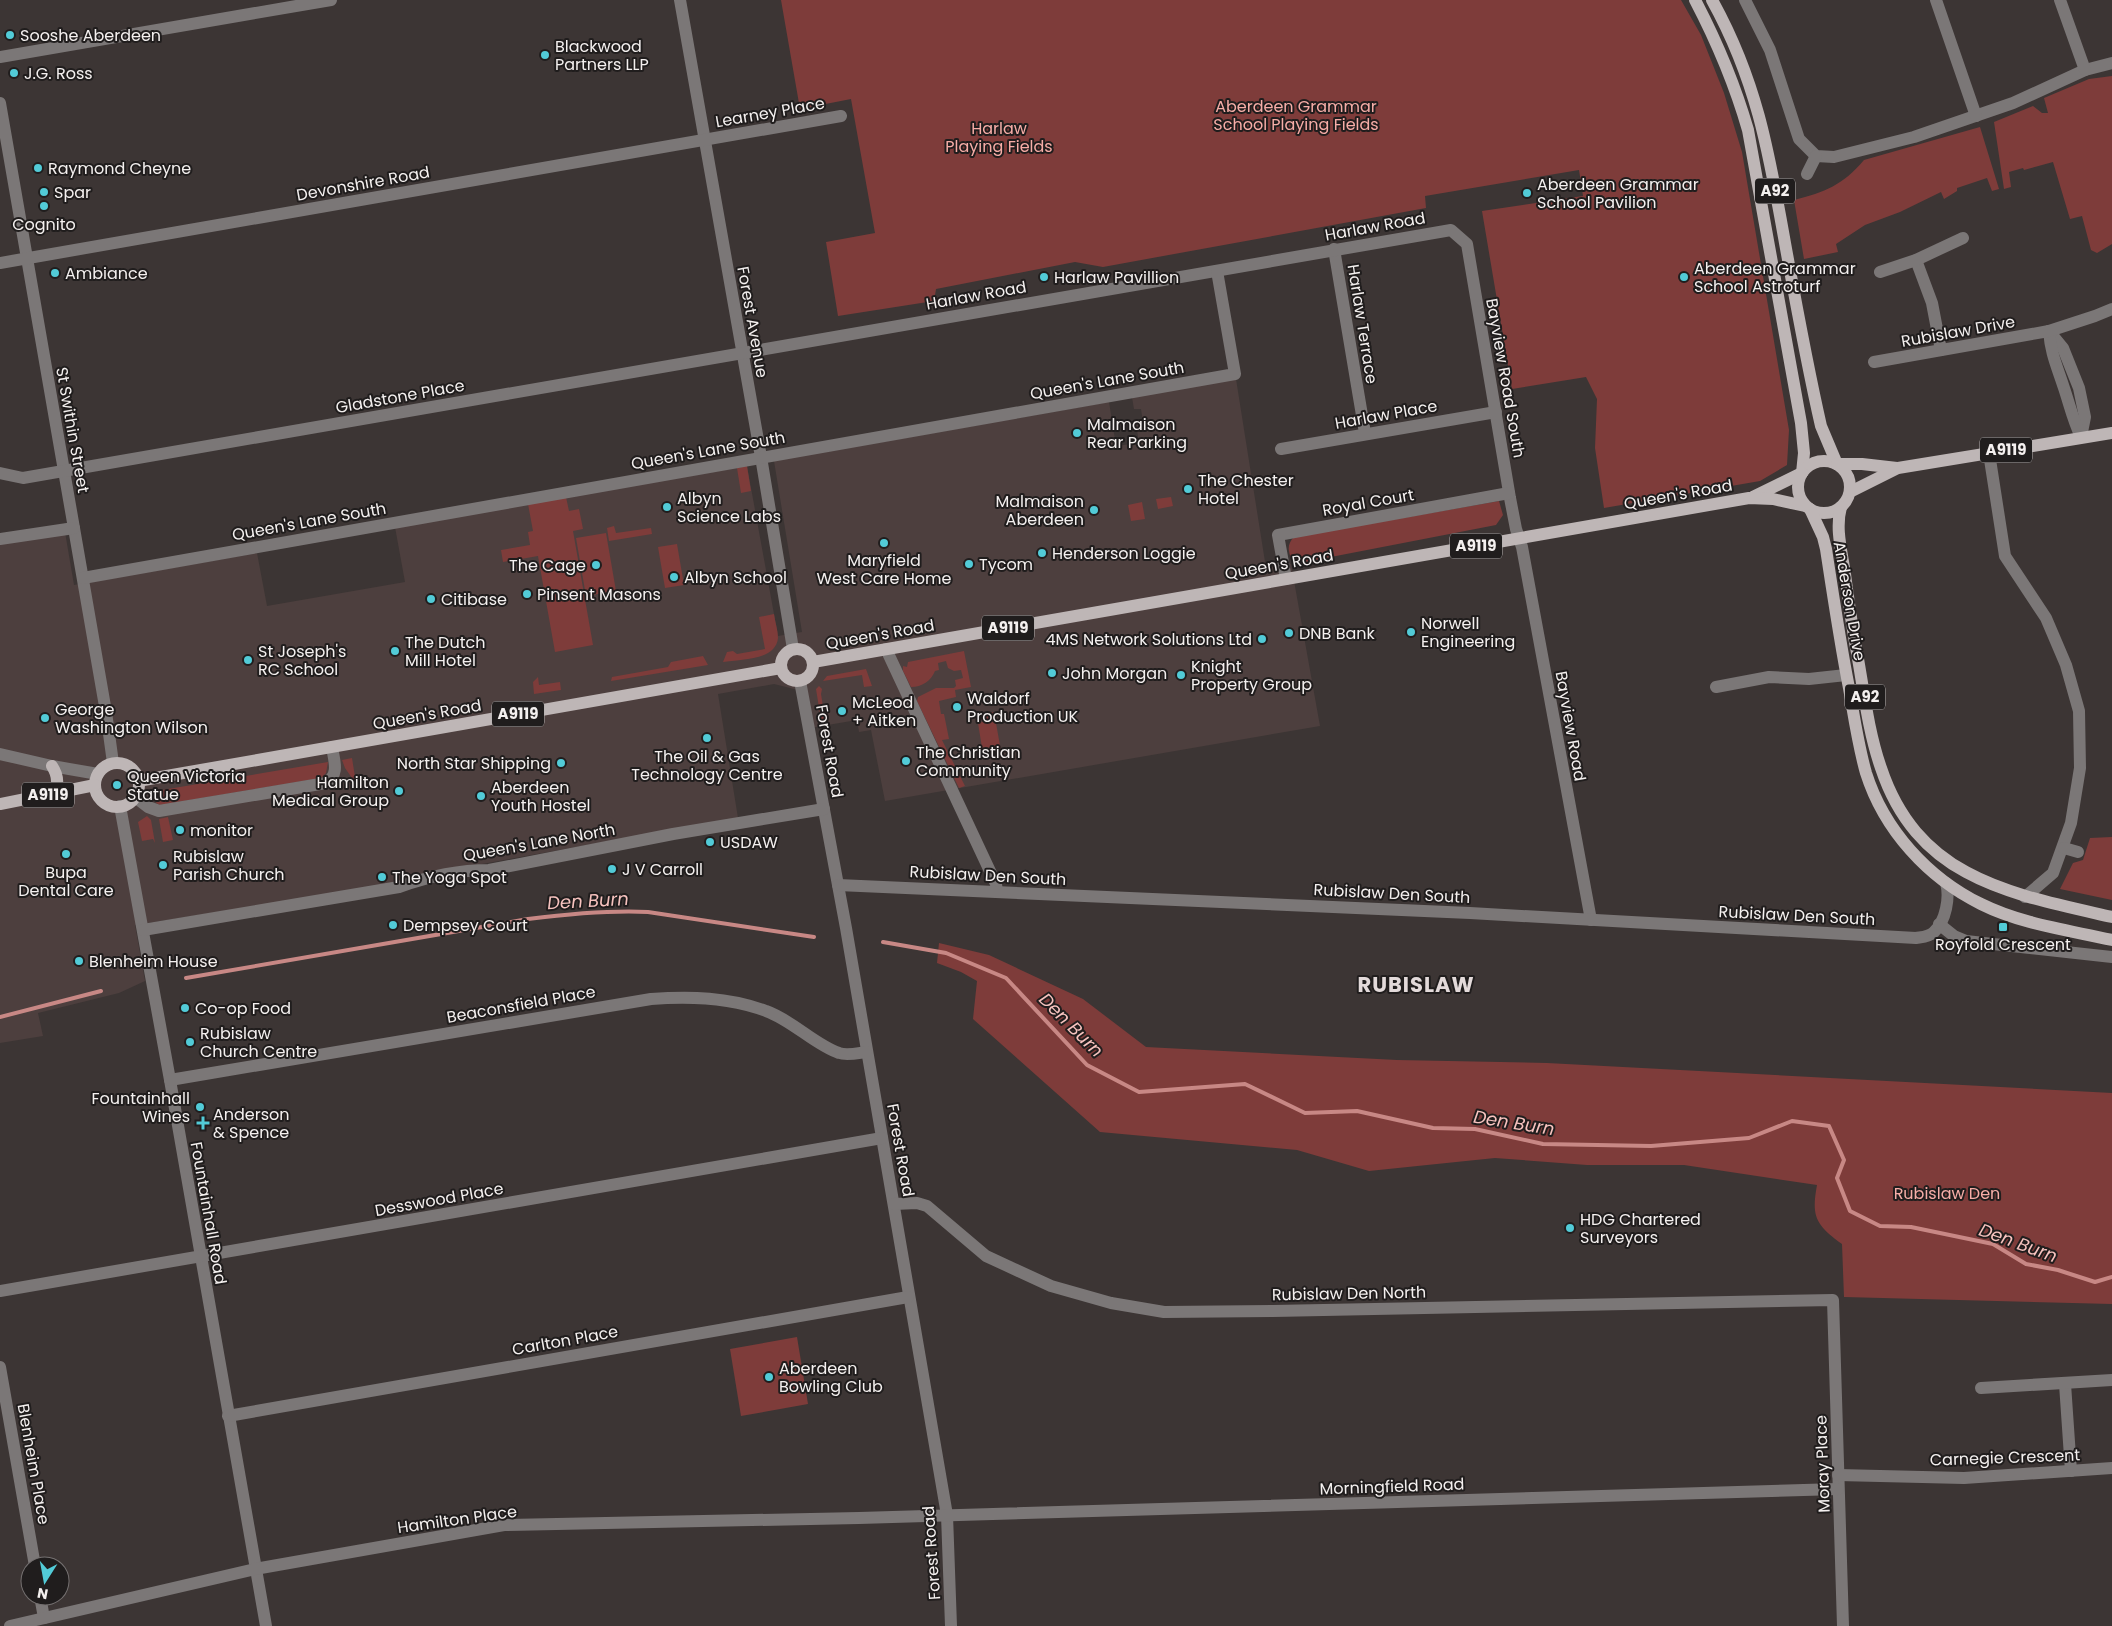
<svg xmlns="http://www.w3.org/2000/svg" width="2112" height="1626" font-family="Poppins,sans-serif">
<style>
.built{fill:#4d3f3e}
.green{fill:#7e3c3a}
.lines{fill:none;stroke-linecap:round;stroke-linejoin:round}
.stream{stroke:#c88885;stroke-width:4}
.minor{stroke:#7b7777;stroke-width:12}
.major{stroke:#beb6b6;stroke-width:12}
.poi-dot{fill:#52cbd7;stroke:#201d1d;stroke-width:2}
.labels{text-anchor:middle;stroke-width:4;stroke-linejoin:round;paint-order:stroke}
.shield{fill:#201d1d;stroke:#b4b1b0;stroke-width:1}
.shield-label{font-size:15px;font-weight:bold;fill:#f4f0ef}
.poi-label{font-size:16px;fill:#f4f0ef;stroke:#201d1d;text-anchor:start}
.park-label{font-size:16px;fill:#f7ada7;stroke:#201d1d}
.street-label{font-size:16px;fill:#f4f0ef;stroke:#201d1d}
.water-label{font-size:18px;font-style:italic;fill:#f7c3bf;stroke:#201d1d}
.district-label{font-size:21px;font-weight:bold;letter-spacing:1px;fill:#e3dada;stroke:#201d1d}
</style>
<rect width="100%" height="100%" fill="#3c3534"/>
<polygon class="built" points="1236,379 1266,568 1291,564 1320,726 885,801 871,730 859,732 857,720 810,728 802,691 774,684 718,694 738,818 415,876 397,884 135,925 145,981 119,993 38,1013 43,1036 0,1043 0,544 65,532 74,585 257,553 267,606 405,582 395,527 747,466 778,636 802,632 774,461 1109,402 1116,446 1139,443 1136,424 1143,422 1141,409 1134,409 1132,397"/>
<g class="green">
<polygon points="781,0 1681,0 1701,35 1724,93 1742,152 1789,430 1787,465 1760,481 1604,508 1595,448 1597,399 1586,377 1512,389 1482,211 1583,196 1579,170 1425,196 1426,208 1103,267 1075,262 936,289 934,301 838,316 826,242 875,233 851,99 800,109"/>
<polygon points="2112,76 2112,244 2097,253 2091,250 2082,216 2070,219 2053,162 2024,170 2023,168 2009,172 2011,187 2004,189 1994,122 2033,106 2042,113 2048,113 2044,98 2089,79"/>
<path d="M1980,127l19,62 -7,2 -5,-13 -30,10v3l-13,8 -3,-7 -41,20 -35,13 -29,19 2,8 -34,7 -10,-59c31,-8 49,-15 70,-40z"/>
<polygon points="747,466 751,491 741,493 737,468"/>
<polygon points="566,497 569,511 579,509 583,529 573,531 593,645 555,652 538,556 503,562 501,550 530,545 528,532 533,531 528,504"/>
<polygon points="1171,497 1173,506 1158,509 1156,499"/>
<path d="M1499,501l4,14 -7,10 -191,37 -14,-4c-3,-8 -4,-14 3,-21z"/>
<polygon points="1142,502 1145,519 1131,521 1128,505"/>
<polygon points="614,526 616,533 651,528 652,534 609,541 607,528"/>
<polygon points="606,533 616,591 586,596 576,538"/>
<polygon points="677,544 684,585 665,588 658,547"/>
<path d="M774,614c1,8 4,16 4,24 -2,23 -39,21 -55,24l4,-10 6,-1 4,3 28,-5 -6,-32z"/>
<path d="M964,651l7,36 -16,3 1,7 -17,4 2,13h3l5,25 -7,1 23,46 -6,2 -42,-87 1,-4 18,-9h18l2,-2 -1,-6 8,-2 -2,-8 -7,1 -6,-3 -2,-7 -8,2 1,7 -4,1c-4,10 -13,16 -24,16l-8,-16v-5l4,1 1,-5z"/>
<polygon points="703,656 708,665 611,681 612,677 668,667 671,662"/>
<polygon points="866,669 872,686 864,687 862,675 823,681 827,676"/>
<polygon points="538,677 539,685 560,682 561,690 534,694 533,682"/>
<polygon points="819,686 822,689 821,694 826,725 822,726 816,689"/>
<polygon points="994,712 1001,751 983,754 978,723 982,722 981,715"/>
<polygon points="352,758 356,783 350,785 352,778 345,768 342,760"/>
<polygon points="328,762 326,773 321,778 160,805 156,803 162,790"/>
<polygon points="147,816 151,820 155,843 153,839 142,841 138,822"/>
<polygon points="168,817 173,840 163,842 159,819"/>
<polygon points="2112,837 2112,900 2060,889 2073,863 2083,860 2090,838"/>
<path d="M939,943l50,12 94,44 63,48 251,13 150,3 565,30v211l-268,-7 -2,-53c-26,-19 -31,-27 -25,-59l-133,-20h-97l-92,-7 -126,13 -72,-21 -197,-18 -127,-113 4,-38 -16,-9 -24,-9z"/>
<polygon points="797,1337 808,1404 741,1416 730,1349"/>
</g>
<g class="lines">
<g class="stream">
<polyline points="883,942 946,953 1006,978 1087,1065 1139,1092 1245,1084 1305,1113 1357,1111 1433,1128 1475,1129 1543,1144 1651,1146 1749,1138 1792,1121 1829,1126 1844,1160 1837,1178 1850,1211 1880,1226 1911,1227 1993,1244 2026,1264 2058,1270 2095,1282 2112,1277"/>
<path d="M186,978l342,-59c40,-5 80,-9 120,-7l166,25"/>
<polyline points="0,1017 101,991"/>
</g>
<g class="minor">
<polyline points="680,0 761,457 793,649"/>
<polyline points="1745,0 1770,50 1799,139 1816,156 1834,157 1914,137 2013,103 2085,70 2112,63"/>
<polyline points="1936,0 1976,116"/>
<polyline points="2060,0 2085,70"/>
<polyline points="0,57 331,0"/>
<polyline points="0,103 106,712 113,763"/>
<polyline points="1807,174 1816,156"/>
<polyline points="1334,249 1365,433"/>
<polyline points="1916,260 1932,303 1941,350"/>
<polyline points="0,263 841,116"/>
<polyline points="1880,272 1916,260 1963,238"/>
<polyline points="2049,331 2063,348 2079,388 2085,417 2081,437"/>
<path d="M2049,331c2,24 8,35 15,57 6,18 9,32 17,49"/>
<polyline points="1874,362 2049,331 2095,316 2112,309"/>
<polyline points="1281,449 1496,412"/>
<polyline points="1989,453 2005,556 2046,618 2066,665 2079,711 2080,768 2071,823 2053,873 2025,897"/>
<polyline points="0,473 23,478 1451,230 1467,244 1510,498 1516,529 1522,547 1591,920"/>
<polyline points="0,539 74,528"/>
<polyline points="83,578 1235,374 1217,271"/>
<polyline points="1286,579 1278,535 1509,493"/>
<polyline points="886,649 996,884 997,892"/>
<polyline points="800,681 846,928 947,1515 951,1626"/>
<polyline points="1716,687 1769,677 1809,679 1846,675"/>
<polyline points="0,754 52,766 98,774"/>
<path d="M135,797l13,10 11,4 167,-28c14,-9 8,-22 6,-36"/>
<polyline points="120,806 170,1080 266,1626"/>
<polyline points="2064,848 2078,852"/>
<path d="M838,885l632,28 446,25c6,-1 13,-1 18,-6 12,-11 16,-35 12,-49"/>
<polyline points="1939,924 1954,936 1966,941 2112,957"/>
<path d="M143,930l256,-43c28,-10 60,-17 90,-17l184,-36 151,-25"/>
<path d="M170,1080l481,-81c39,-3 78,-2 115,12 26,9 49,34 73,42 8,3 19,0 27,-1"/>
<polyline points="894,1204 917,1203 927,1206 986,1256 1051,1286 1111,1303 1164,1312 1273,1311 1833,1300 1843,1626"/>
<polyline points="0,1291 882,1138"/>
<polyline points="0,1367 35,1566"/>
<polyline points="2065,1384 2071,1471"/>
<polyline points="1981,1388 2112,1380"/>
<polyline points="228,1416 908,1297"/>
<polyline points="1838,1475 1964,1478 2112,1468"/>
<polyline points="40,1596 44,1618"/>
<polyline points="10,1626 255,1569 504,1525 859,1518 1838,1489"/>
</g>
<g class="major">
<path d="M1695,0c22,42 40,85 53,130l53,293 3,30 -2,20"/>
<path d="M1712,0c45,81 57,153 73,243 11,61 22,122 36,183l16,38"/>
<circle cx="1824" cy="487" r="26"/>
<polyline points="1837,464 1862,464 1897,468"/>
<polyline points="1850,492 1898,468 2112,433"/>
<polyline points="1753,497 1802,473"/>
<path d="M1841,507c-6,22 1,45 4,67 3,23 6,45 10,68 8,41 12,86 26,126 37,111 130,126 231,149"/>
<path d="M1810,509l13,28 3,12c7,46 14,93 23,139 5,28 9,57 17,85 18,57 62,105 115,131 40,20 87,26 131,36"/>
<circle cx="797" cy="665" r="16"/>
<polyline points="813,662 1749,498 1773,499 1805,506"/>
<circle cx="117" cy="785" r="22"/>
<path d="M52,766c6,9 7,18 2,28"/>
<polyline points="138,781 781,668"/>
<polyline points="0,804 95,785"/>
</g>
</g>
<g class="poi-dot">
<circle cx="10" cy="35" r="5"/>
<circle cx="545" cy="55" r="5"/>
<circle cx="14" cy="73" r="5"/>
<circle cx="38" cy="168" r="5"/>
<circle cx="44" cy="192" r="5"/>
<circle cx="1527" cy="193" r="5"/>
<circle cx="44" cy="206" r="5"/>
<circle cx="55" cy="273" r="5"/>
<circle cx="1044" cy="277" r="5"/>
<circle cx="1684" cy="277" r="5"/>
<circle cx="1077" cy="433" r="5"/>
<circle cx="1188" cy="489" r="5"/>
<circle cx="667" cy="507" r="5"/>
<circle cx="1094" cy="510" r="5"/>
<circle cx="884" cy="543" r="5"/>
<circle cx="1042" cy="553" r="5"/>
<circle cx="969" cy="564" r="5"/>
<circle cx="596" cy="565" r="5"/>
<circle cx="674" cy="577" r="5"/>
<circle cx="527" cy="594" r="5"/>
<circle cx="431" cy="599" r="5"/>
<circle cx="1411" cy="632" r="5"/>
<circle cx="1289" cy="633" r="5"/>
<circle cx="1262" cy="639" r="5"/>
<circle cx="395" cy="651" r="5"/>
<circle cx="248" cy="660" r="5"/>
<circle cx="1052" cy="673" r="5"/>
<circle cx="1181" cy="675" r="5"/>
<circle cx="957" cy="707" r="5"/>
<circle cx="842" cy="711" r="5"/>
<circle cx="45" cy="718" r="5"/>
<circle cx="707" cy="738" r="5"/>
<circle cx="906" cy="761" r="5"/>
<circle cx="561" cy="763" r="5"/>
<circle cx="117" cy="785" r="5"/>
<circle cx="399" cy="791" r="5"/>
<circle cx="481" cy="796" r="5"/>
<circle cx="180" cy="830" r="5"/>
<circle cx="710" cy="842" r="5"/>
<circle cx="66" cy="854" r="5"/>
<circle cx="163" cy="865" r="5"/>
<circle cx="612" cy="869" r="5"/>
<circle cx="382" cy="877" r="5"/>
<circle cx="393" cy="925" r="5"/>
<rect x="1998" y="922" width="10" height="10" rx="2.5"/>
<circle cx="79" cy="961" r="5"/>
<circle cx="185" cy="1008" r="5"/>
<circle cx="190" cy="1042" r="5"/>
<circle cx="200" cy="1107" r="5"/>
<path d="M200.5 1115.5h5v5h5v5h-5v5h-5v-5h-5v-5h5z"/>
<circle cx="1570" cy="1228" r="5"/>
<circle cx="769" cy="1377" r="5"/>
</g>
<g class="labels">
<g class="shield">
<rect x="1755" y="178.5" width="40" height="25" rx="4"/>
<rect x="1980" y="437.5" width="52" height="25" rx="4"/>
<rect x="1450" y="533.5" width="52" height="25" rx="4"/>
<rect x="982" y="615.5" width="52" height="25" rx="4"/>
<rect x="1845" y="684.5" width="40" height="25" rx="4"/>
<rect x="492" y="701.5" width="52" height="25" rx="4"/>
<rect x="22" y="782.5" width="52" height="25" rx="4"/>
</g>
<g class="shield-label">
<text x="1775" y="196">A92</text>
<text x="2006" y="455">A9119</text>
<text x="1476" y="551">A9119</text>
<text x="1008" y="633">A9119</text>
<text x="1865" y="702">A92</text>
<text x="518" y="719">A9119</text>
<text x="48" y="800">A9119</text>
</g>
<g class="poi-label">
<text x="20" y="41">Sooshe Aberdeen</text>
<text x="555" y="52">Blackwood<tspan x="555" dy="18">Partners LLP</tspan></text>
<text x="24" y="79">J.G. Ross</text>
<text x="48" y="174">Raymond Cheyne</text>
<text x="1537" y="190">Aberdeen Grammar<tspan x="1537" dy="18">School Pavilion</tspan></text>
<text x="54" y="198">Spar</text>
<text x="44" y="230" text-anchor="middle">Cognito</text>
<text x="1694" y="274">Aberdeen Grammar<tspan x="1694" dy="18">School Astroturf</tspan></text>
<text x="65" y="279">Ambiance</text>
<text x="1054" y="283">Harlaw Pavillion</text>
<text x="1087" y="430">Malmaison<tspan x="1087" dy="18">Rear Parking</tspan></text>
<text x="1198" y="486">The Chester<tspan x="1198" dy="18">Hotel</tspan></text>
<text x="677" y="504">Albyn<tspan x="677" dy="18">Science Labs</tspan></text>
<text x="1084" y="507" text-anchor="end">Malmaison<tspan x="1084" dy="18">Aberdeen</tspan></text>
<text x="1052" y="559">Henderson Loggie</text>
<text x="884" y="566" text-anchor="middle">Maryfield<tspan x="884" dy="18">West Care Home</tspan></text>
<text x="979" y="570">Tycom</text>
<text x="586" y="571" text-anchor="end">The Cage</text>
<text x="684" y="583">Albyn School</text>
<text x="537" y="600">Pinsent Masons</text>
<text x="441" y="605">Citibase</text>
<text x="1421" y="629">Norwell<tspan x="1421" dy="18">Engineering</tspan></text>
<text x="1299" y="639">DNB Bank</text>
<text x="1252" y="645" text-anchor="end">4MS Network Solutions Ltd</text>
<text x="405" y="648">The Dutch<tspan x="405" dy="18">Mill Hotel</tspan></text>
<text x="258" y="657">St Joseph's<tspan x="258" dy="18">RC School</tspan></text>
<text x="1191" y="672">Knight<tspan x="1191" dy="18">Property Group</tspan></text>
<text x="1062" y="679">John Morgan</text>
<text x="967" y="704">Waldorf<tspan x="967" dy="18">Production UK</tspan></text>
<text x="852" y="708">McLeod<tspan x="852" dy="18">+ Aitken</tspan></text>
<text x="55" y="715">George<tspan x="55" dy="18">Washington Wilson</tspan></text>
<text x="916" y="758">The Christian<tspan x="916" dy="18">Community</tspan></text>
<text x="707" y="762" text-anchor="middle">The Oil &amp; Gas<tspan x="707" dy="18">Technology Centre</tspan></text>
<text x="551" y="769" text-anchor="end">North Star Shipping</text>
<text x="127" y="782">Queen Victoria<tspan x="127" dy="18">Statue</tspan></text>
<text x="389" y="788" text-anchor="end">Hamilton<tspan x="389" dy="18">Medical Group</tspan></text>
<text x="491" y="793">Aberdeen<tspan x="491" dy="18">Youth Hostel</tspan></text>
<text x="190" y="836">monitor</text>
<text x="720" y="848">USDAW</text>
<text x="173" y="862">Rubislaw<tspan x="173" dy="18">Parish Church</tspan></text>
<text x="622" y="875">J V Carroll</text>
<text x="66" y="878" text-anchor="middle">Bupa<tspan x="66" dy="18">Dental Care</tspan></text>
<text x="392" y="883">The Yoga Spot</text>
<text x="403" y="931">Dempsey Court</text>
<text x="2003" y="950" text-anchor="middle">Royfold Crescent</text>
<text x="89" y="967">Blenheim House</text>
<text x="195" y="1014">Co-op Food</text>
<text x="200" y="1039">Rubislaw<tspan x="200" dy="18">Church Centre</tspan></text>
<text x="190" y="1104" text-anchor="end">Fountainhall<tspan x="190" dy="18">Wines</tspan></text>
<text x="213" y="1120">Anderson<tspan x="213" dy="18">&amp; Spence</tspan></text>
<text x="1580" y="1225">HDG Chartered<tspan x="1580" dy="18">Surveyors</tspan></text>
<text x="779" y="1374">Aberdeen<tspan x="779" dy="18">Bowling Club</tspan></text>
</g>
<g class="park-label">
<text x="1296" y="112">Aberdeen Grammar<tspan x="1296" dy="18">School Playing Fields</tspan></text>
<text x="999" y="134">Harlaw<tspan x="999" dy="18">Playing Fields</tspan></text>
<text x="1947" y="1199">Rubislaw Den</text>
</g>
<g class="street-label">
<text transform="translate(770 112) rotate(-10)" y="6">Learney Place</text>
<text transform="translate(363 183) rotate(-10)" y="6">Devonshire Road</text>
<text transform="translate(1375 226) rotate(-10)" y="6">Harlaw Road</text>
<text transform="translate(976 295) rotate(-10)" y="6">Harlaw Road</text>
<text transform="translate(753 322) rotate(80)" y="6">Forest Avenue</text>
<text transform="translate(1363 324) rotate(81)" y="6">Harlaw Terrace</text>
<text transform="translate(1958 331) rotate(-10)" y="6">Rubislaw Drive</text>
<text transform="translate(1506 378) rotate(80)" y="6">Bayview Road South</text>
<text transform="translate(1107 380) rotate(-10)" y="6">Queen's Lane South</text>
<text transform="translate(400 396) rotate(-10)" y="6">Gladstone Place</text>
<text transform="translate(1386 414) rotate(-10)" y="6">Harlaw Place</text>
<text transform="translate(73 430) rotate(80)" y="6">St Swithin Street</text>
<text transform="translate(708 450) rotate(-10)" y="6">Queen's Lane South</text>
<text transform="translate(1678 494) rotate(-10)" y="6">Queen's Road</text>
<text transform="translate(1368 502) rotate(-10)" y="6">Royal Court</text>
<text transform="translate(309 521) rotate(-10)" y="6">Queen's Lane South</text>
<text transform="translate(1279 564) rotate(-10)" y="6">Queen's Road</text>
<text transform="translate(1850 601) rotate(80)" y="6">Anderson Drive</text>
<text transform="translate(880 634) rotate(-10)" y="6">Queen's Road</text>
<text transform="translate(427 714) rotate(-10)" y="6">Queen's Road</text>
<text transform="translate(1571 726) rotate(80)" y="6">Bayview Road</text>
<text transform="translate(830 751) rotate(80)" y="6">Forest Road</text>
<text transform="translate(539 842) rotate(-10)" y="6">Queen's Lane North</text>
<text transform="translate(988 875) rotate(3)" y="6">Rubislaw Den South</text>
<text transform="translate(1392 893) rotate(3)" y="6">Rubislaw Den South</text>
<text transform="translate(1797 915) rotate(3)" y="6">Rubislaw Den South</text>
<text transform="translate(521 1004) rotate(-10)" y="6">Beaconsfield Place</text>
<text transform="translate(901 1150) rotate(80)" y="6">Forest Road</text>
<text transform="translate(439 1199) rotate(-10)" y="6">Desswood Place</text>
<text transform="translate(209 1213) rotate(80)" y="6">Fountainhall Road</text>
<text transform="translate(1349 1293) rotate(-1)" y="6">Rubislaw Den North</text>
<text transform="translate(565 1340) rotate(-10)" y="6">Carlton Place</text>
<text transform="translate(2005 1457) rotate(-2)" y="6">Carnegie Crescent</text>
<text transform="translate(34 1464) rotate(80)" y="6">Blenheim Place</text>
<text transform="translate(1822 1464) rotate(-92)" y="6">Moray Place</text>
<text transform="translate(1392 1486) rotate(-2)" y="6">Morningfield Road</text>
<text transform="translate(457 1519) rotate(-8)" y="6">Hamilton Place</text>
<text transform="translate(931 1553) rotate(-94)" y="6">Forest Road</text>
</g>
<g class="water-label">
<text transform="translate(588 901) rotate(-3)" y="6">Den Burn</text>
<text transform="translate(1071 1025) rotate(45)" y="6">Den Burn</text>
<text transform="translate(1514 1123) rotate(9)" y="6">Den Burn</text>
<text transform="translate(2018 1243) rotate(20)" y="6">Den Burn</text>
</g>
<g class="district-label">
<text x="1416" y="992">RUBISLAW</text>
</g>
</g>
<g transform="translate(45 1581) rotate(191)"><circle r="24" fill="#201d1d" stroke="#757171"/>
<path d="M0-4L9 19L0 12L-9 19Z" fill="#52cbd7"/>
<text y="-8" font-size="14" font-weight="bold" text-anchor="middle" fill="#f4f0ef">N</text>
</g>
</svg>
